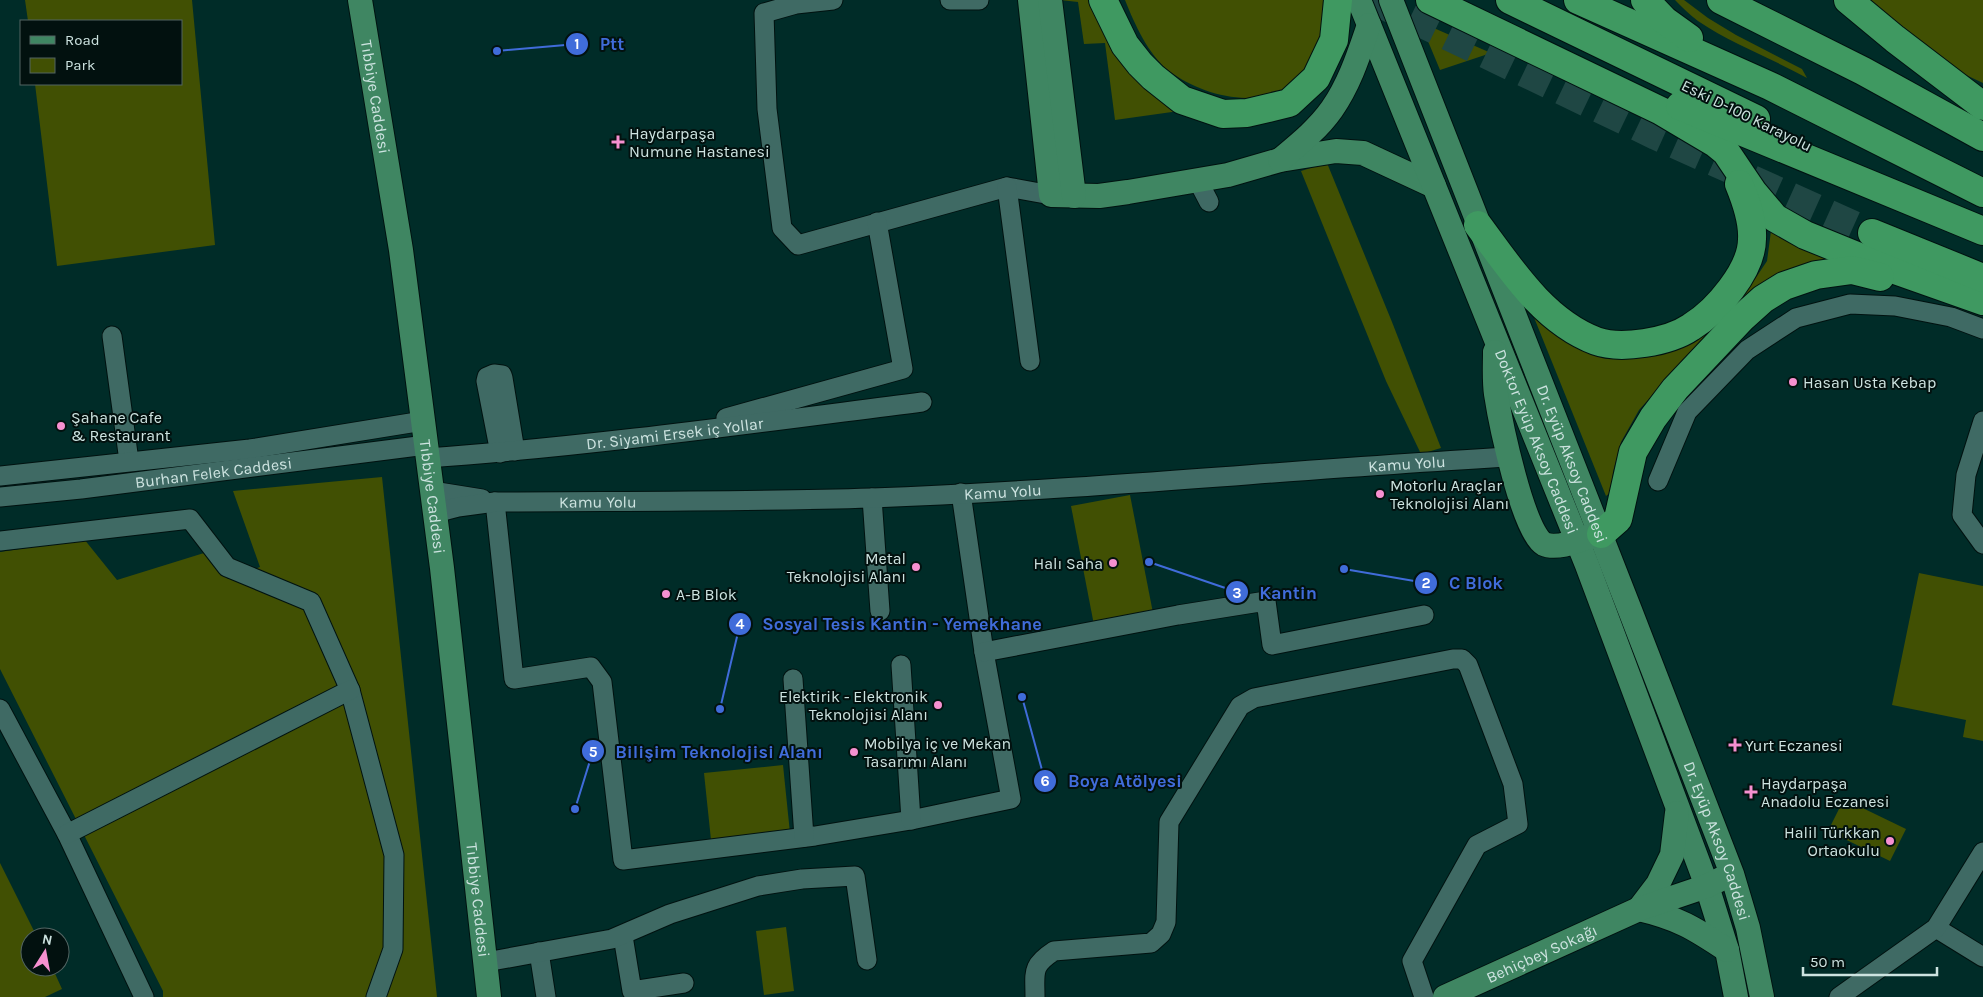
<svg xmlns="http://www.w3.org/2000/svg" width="1983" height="997" font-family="Karla,sans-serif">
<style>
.green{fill:#415003}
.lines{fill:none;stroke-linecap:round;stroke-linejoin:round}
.highway-tunnel{stroke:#1f4744;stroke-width:28;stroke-dasharray:28 14;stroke-linecap:butt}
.minor-casing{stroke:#001210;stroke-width:21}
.major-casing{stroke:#001210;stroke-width:26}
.highway-casing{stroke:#001210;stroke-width:30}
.minor{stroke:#3f6a64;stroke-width:19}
.major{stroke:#3f8662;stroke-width:24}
.highway{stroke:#3f9961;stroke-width:28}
.poi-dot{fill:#f690d0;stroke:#02110f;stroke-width:2}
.labels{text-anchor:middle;stroke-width:4;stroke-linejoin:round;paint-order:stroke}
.street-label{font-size:16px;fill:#cde3e0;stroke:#02110f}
.poi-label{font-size:16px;fill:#cde3e0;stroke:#02110f;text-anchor:start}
.leader{fill:none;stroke:#406cda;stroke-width:2}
.callout-dot{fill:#406cda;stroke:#02110f;stroke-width:2}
.mark-label{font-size:15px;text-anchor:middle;font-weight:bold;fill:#fff}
.callout-label{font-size:18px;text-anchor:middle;font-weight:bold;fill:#406cda;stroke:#02110f;stroke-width:4;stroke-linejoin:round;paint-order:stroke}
</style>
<rect width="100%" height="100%" fill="#002c28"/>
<g class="green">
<polygon points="25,0 192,0 215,245 57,266 35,84 181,84 181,21 28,21"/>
<polygon points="1060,0 1096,0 1179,111 1115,120 1105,43 1084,44 1078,2"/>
<path d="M1125,0h204c-3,13 -3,37 -9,49 -7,13 -22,33 -35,40 -36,19 -85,5 -116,-18 -21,-17 -34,-46 -44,-71z"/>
<path d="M1675,0h9l24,18 28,17 66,34 5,9c-36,-20 -75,-34 -109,-57 -8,-6 -16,-14 -23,-21z"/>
<polygon points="1868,0 1983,0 1983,83 1934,60"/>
<polygon points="1420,22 1491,53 1440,70"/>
<polygon points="1327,163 1392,322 1441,448 1421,454 1386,381 1301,171"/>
<polygon points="1771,231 1776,233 1785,240 1834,260 1664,382 1639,410 1621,442 1613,472 1611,492 1606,496 1529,305 1560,327 1694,339 1717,327 1733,309 1755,279 1767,261"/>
<polygon points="382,477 437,997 163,997 163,991 0,669 0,552 84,539 117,580 204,553 228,579 260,567 233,491"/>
<polygon points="1130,495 1153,613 1094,625 1071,506"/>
<polygon points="1919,573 1983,586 1983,741 1963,737 1966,720 1892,705"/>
<polygon points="783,765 790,833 711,840 704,773"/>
<polygon points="1844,799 1906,829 1890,861 1828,831"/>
<polygon points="0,863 37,937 30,937 30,967 52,967 62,989 45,997 0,997"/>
<polygon points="786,927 794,991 764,995 756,931"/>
</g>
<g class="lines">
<polyline class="highway-tunnel" points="1372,0 1656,136 1872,233"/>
<g class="minor-casing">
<g id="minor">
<polyline points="833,0 796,4 764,13 767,109 782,228 798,245 1007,187 1051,195"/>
<polyline points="950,0 979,0"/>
<polyline points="1198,181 1209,202"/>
<polyline points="1007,187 1030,361"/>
<polyline points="112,336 129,461"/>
<polyline points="726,418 903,369 877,222"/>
<polyline points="1983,421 1966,475 1962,515 1983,544"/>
<polyline points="500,453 486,381 487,377 494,374 502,375 503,378 515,451"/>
<path id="s1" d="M427,458c166,-12 330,-35 495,-56"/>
<polyline points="0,476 250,449 423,421"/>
<polyline points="1658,481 1687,412 1747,350 1796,318 1850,304 1895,306 1951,317 1983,329"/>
<polyline points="432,491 482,499"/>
<path id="s2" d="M0,497l81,-8 345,-44"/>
<polyline points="872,498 880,611"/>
<polyline points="495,502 514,679 591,667 602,682 623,860 815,836 911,820 1011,799 984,652 961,493"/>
<path id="s3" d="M435,513l23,-6 37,-5c126,-1 252,0 377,-4 213,-8 425,-29 637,-41"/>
<polyline points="0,541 190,519 227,567 311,602 350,690 394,855 393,949 376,997"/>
<polyline points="984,652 1178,615 1266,601 1272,645 1424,615"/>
<polyline points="901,665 911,820"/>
<polyline points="793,679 804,837"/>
<polyline points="0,709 67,834 144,997"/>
<polyline points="67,834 350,690"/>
<polyline points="1936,928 1983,957"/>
<polyline points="623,936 632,991 684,983"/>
<polyline points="539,952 546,997"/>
<polyline points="486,962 612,939 670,914 758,886 802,879 855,876 867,960"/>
<path d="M1035,997c0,-25 -4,-31 19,-46l97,-8 10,-9 5,-12 3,-100 71,-116 14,-8 199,-39h9l6,6 45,119 5,40 -41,21 -65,116 12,36"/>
<polyline points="1839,997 1936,928 1983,852"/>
</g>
</g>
<g class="major-casing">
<g id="major">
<path id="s4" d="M360,0l41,250 41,318 47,429"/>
<polyline points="1030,0 1051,195 1099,196 1128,192 1228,175 1280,160 1336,151 1363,153 1434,186"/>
<polyline points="1050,0 1074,196"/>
<path id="s5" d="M1359,0l228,565 120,321 20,64 9,47"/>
<path id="s6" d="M1391,0c114,291 229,582 341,874l16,54 14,69"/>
<path d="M1280,160c18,-15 38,-31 52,-51 18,-26 27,-55 37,-84"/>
<path d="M1495,352c0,14 -1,28 1,42 4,26 27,139 48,150 13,6 36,-4 48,-8"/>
<polyline points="1639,909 1658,884 1672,855 1677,813"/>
<path d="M1639,909c39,9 55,19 88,41"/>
<path id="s7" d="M1445,997l194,-88 68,-23 14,-7"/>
</g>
</g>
<g class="highway-casing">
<g id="highway">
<polyline points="1103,0 1125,45 1140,64 1153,77 1182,100 1223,114 1247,113 1289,103 1316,78 1334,40 1338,0"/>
<polyline points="1430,0 1661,111 1715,143 1726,152 1753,192 1775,218 1805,235 1864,259 1983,301"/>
<polyline points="1510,0 1756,119"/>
<polyline points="1578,0 1770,86 1983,193"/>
<polyline points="1645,0 1664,20 1689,38"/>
<polyline points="1721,0 1863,71 1983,137"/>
<polyline points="1848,0 1895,39 1983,106"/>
<polyline points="1680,106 1983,231"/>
<path d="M1478,225c32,43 65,96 118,116 25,9 73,1 95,-14 26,-16 61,-57 61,-88 1,-19 -6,-38 -13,-55"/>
<polyline points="1872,233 1983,278"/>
<polyline points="1601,534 1618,519 1633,452 1653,418 1675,389 1743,317 1763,299 1784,286 1816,275 1852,270 1880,277"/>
</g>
</g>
<use href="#minor" class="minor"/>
<use href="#major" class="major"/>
<use href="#highway" class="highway"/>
</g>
<g class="poi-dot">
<path d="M615.5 134.5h5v5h5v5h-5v5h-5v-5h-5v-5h5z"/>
<circle cx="1793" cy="382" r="5"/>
<circle cx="61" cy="426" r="5"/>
<circle cx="1380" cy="494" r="5"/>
<circle cx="1113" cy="563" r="5"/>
<circle cx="916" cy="567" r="5"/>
<circle cx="666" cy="594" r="5"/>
<circle cx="938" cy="705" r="5"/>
<path d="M1732.5 737.5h5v5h5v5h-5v5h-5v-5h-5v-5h5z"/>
<circle cx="854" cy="752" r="5"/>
<path d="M1748.5 784.5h5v5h5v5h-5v5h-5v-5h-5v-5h5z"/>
<circle cx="1890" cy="841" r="5"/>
</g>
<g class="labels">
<g class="street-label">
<text dy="6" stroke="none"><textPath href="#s4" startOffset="98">Tıbbiye Caddesi</textPath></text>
<text transform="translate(1747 115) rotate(26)" y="6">Eski D-100 Karayolu</text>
<text dy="6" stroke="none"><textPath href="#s1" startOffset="249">Dr. Siyami Ersek iç Yollar</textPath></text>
<text dy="6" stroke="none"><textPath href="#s5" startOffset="476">Doktor Eyüp Aksoy Caddesi</textPath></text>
<text dy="6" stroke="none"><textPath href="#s3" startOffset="974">Kamu Yolu</textPath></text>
<text dy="6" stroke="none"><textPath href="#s6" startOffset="498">Dr. Eyüp Aksoy Caddesi</textPath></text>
<text dy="6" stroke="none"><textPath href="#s2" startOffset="215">Burhan Felek Caddesi</textPath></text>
<text dy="6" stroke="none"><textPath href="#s3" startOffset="569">Kamu Yolu</textPath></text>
<text dy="6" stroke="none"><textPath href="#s4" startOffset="502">Tıbbiye Caddesi</textPath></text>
<text dy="6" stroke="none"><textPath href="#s3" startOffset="164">Kamu Yolu</textPath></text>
<text dy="6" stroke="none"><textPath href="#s6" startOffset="902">Dr. Eyüp Aksoy Caddesi</textPath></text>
<text dy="6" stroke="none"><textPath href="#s4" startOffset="908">Tıbbiye Caddesi</textPath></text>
<text dy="6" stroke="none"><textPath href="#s7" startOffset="106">Behiçbey Sokağı</textPath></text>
</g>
<g class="poi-label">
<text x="629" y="139">Haydarpaşa<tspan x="629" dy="18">Numune Hastanesi</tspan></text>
<text x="1803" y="388">Hasan Usta Kebap</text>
<text x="71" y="423">Şahane Cafe<tspan x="71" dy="18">&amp; Restaurant</tspan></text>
<text x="1390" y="491">Motorlu Araçlar<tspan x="1390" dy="18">Teknolojisi Alanı</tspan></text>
<text x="906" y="564" text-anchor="end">Metal<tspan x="906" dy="18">Teknolojisi Alanı</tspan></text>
<text x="1103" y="569" text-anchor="end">Halı Saha</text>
<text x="676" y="600">A-B Blok</text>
<text x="928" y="702" text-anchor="end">Elektirik - Elektronik<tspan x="928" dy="18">Teknolojisi Alanı</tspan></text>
<text x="864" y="749">Mobilya iç ve Mekan<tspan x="864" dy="18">Tasarımı Alanı</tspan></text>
<text x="1745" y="751">Yurt Eczanesi</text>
<text x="1761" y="789">Haydarpaşa<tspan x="1761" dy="18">Anadolu Eczanesi</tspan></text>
<text x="1880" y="838" text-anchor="end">Halil Türkkan<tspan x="1880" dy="18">Ortaokulu</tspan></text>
</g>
</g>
<path class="leader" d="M497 51L577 44M1344 569L1426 583M1149 562L1237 592M720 709L740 624M575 809L593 751M1022 697L1045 781"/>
<g class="callout-dot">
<circle cx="497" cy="51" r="5"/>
<circle cx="1344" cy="569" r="5"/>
<circle cx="1149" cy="562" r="5"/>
<circle cx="720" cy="709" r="5"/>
<circle cx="575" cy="809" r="5"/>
<circle cx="1022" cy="697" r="5"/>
<circle cx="577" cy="44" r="12"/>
<circle cx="1426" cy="583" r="12"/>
<circle cx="1237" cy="592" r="12"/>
<circle cx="740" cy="624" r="12"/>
<circle cx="593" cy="751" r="12"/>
<circle cx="1045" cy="781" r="12"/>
</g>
<g class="mark-label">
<text x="577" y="49">1</text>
<text x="1426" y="588">2</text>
<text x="1237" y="598">3</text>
<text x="740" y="629">4</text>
<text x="593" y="757">5</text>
<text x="1045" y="786">6</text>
</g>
<g class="callout-label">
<text x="612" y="50">Ptt</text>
<text x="1476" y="589">C Blok</text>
<text x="1288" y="599">Kantin</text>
<text x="902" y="630">Sosyal Tesis Kantin - Yemekhane</text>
<text x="719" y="758">Bilişim Teknolojisi Alanı</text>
<text x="1125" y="787">Boya Atölyesi</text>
</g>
<rect x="20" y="20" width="162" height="65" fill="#02110f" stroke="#536563"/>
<rect x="30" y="36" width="25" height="8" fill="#3f8662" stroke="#536563"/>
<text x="65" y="45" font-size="15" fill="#cde3e0">Road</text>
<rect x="30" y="58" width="25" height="15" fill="#415003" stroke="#536563"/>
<text x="65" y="70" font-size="15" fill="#cde3e0">Park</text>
<g transform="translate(45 952) rotate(11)"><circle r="24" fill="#02110f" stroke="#536563"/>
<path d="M0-4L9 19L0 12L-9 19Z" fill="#f690d0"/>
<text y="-8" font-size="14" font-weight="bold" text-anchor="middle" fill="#cde3e0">N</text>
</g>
<path d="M1803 967v8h134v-8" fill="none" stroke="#cde3e0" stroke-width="2.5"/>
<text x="1810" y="967" font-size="15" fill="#cde3e0" stroke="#02110f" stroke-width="4" paint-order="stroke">50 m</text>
</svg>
